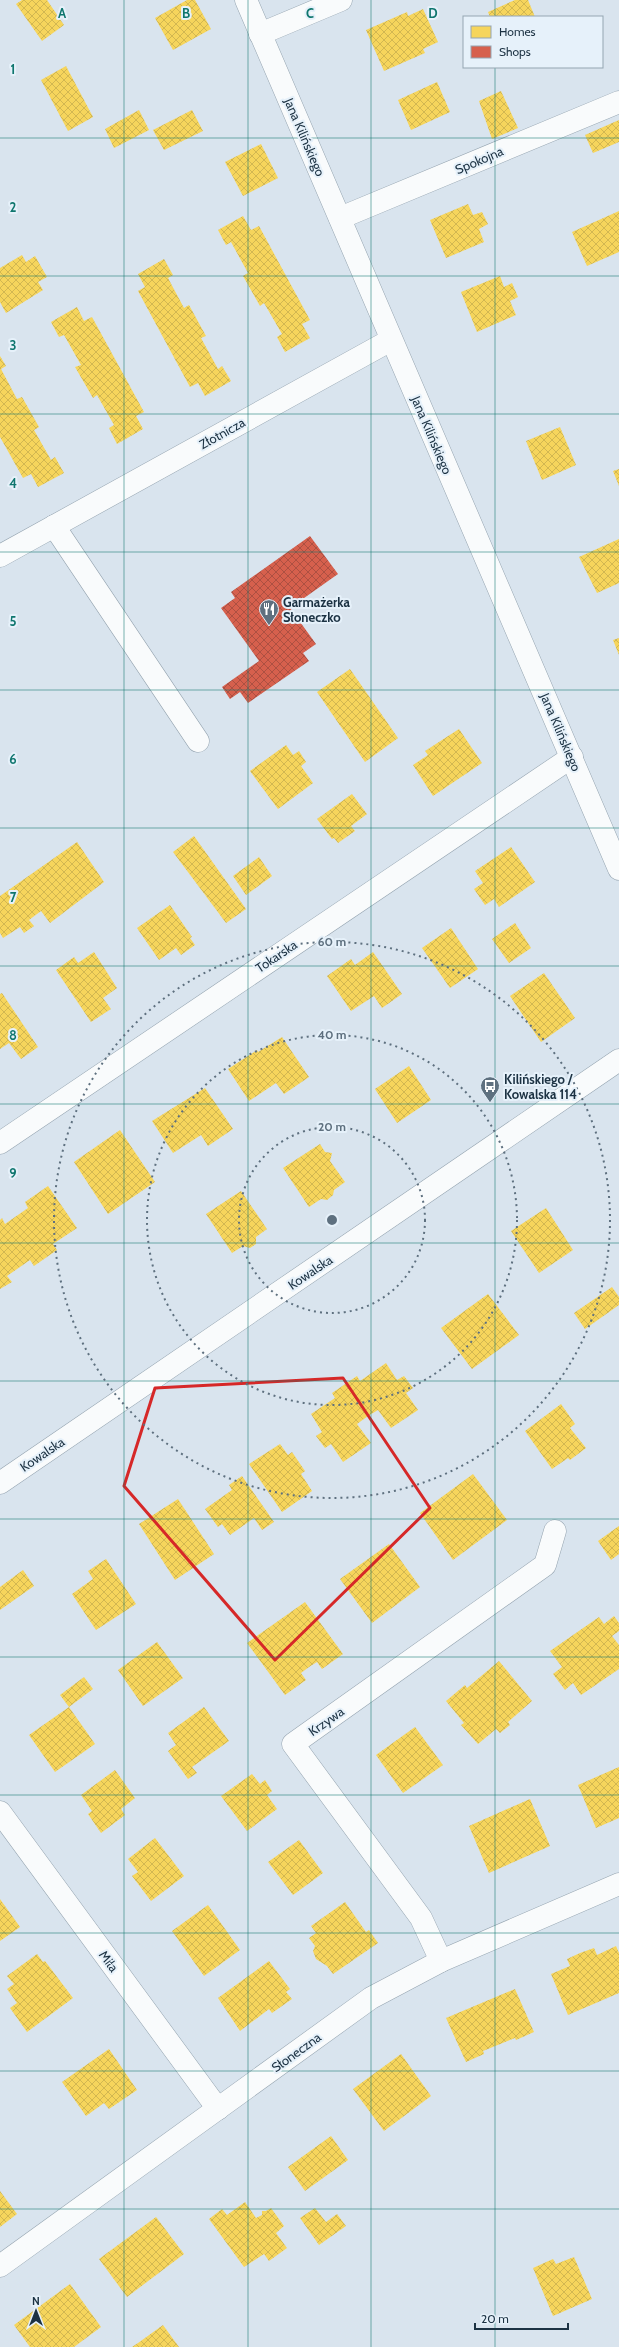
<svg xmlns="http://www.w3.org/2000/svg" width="619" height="2347" font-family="Cabin,sans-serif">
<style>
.homes{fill:url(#homes-cross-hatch)}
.shops{fill:url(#shops-cross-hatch)}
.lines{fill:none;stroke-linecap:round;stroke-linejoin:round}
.minor-casing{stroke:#95a4b0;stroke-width:23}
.minor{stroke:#f9fbfc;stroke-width:22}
.marked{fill:none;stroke:#d62828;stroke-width:3;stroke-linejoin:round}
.grid{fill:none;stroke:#0f766e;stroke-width:1;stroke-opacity:0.55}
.ring{fill:none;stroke:#5e707f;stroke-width:2;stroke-dasharray:2 4}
.labels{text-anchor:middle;stroke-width:4;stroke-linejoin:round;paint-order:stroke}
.street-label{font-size:13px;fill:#1c3243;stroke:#e6f1fa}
.poi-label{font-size:13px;font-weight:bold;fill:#1c3243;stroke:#e6f1fa;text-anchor:start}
.grid-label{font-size:13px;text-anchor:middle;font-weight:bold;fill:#0f766e;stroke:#e6f1fa;stroke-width:4;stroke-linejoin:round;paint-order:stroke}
.centre{fill:#5e707f;stroke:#e6f1fa;stroke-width:2}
.ring-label{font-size:12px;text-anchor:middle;font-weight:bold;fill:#5e707f;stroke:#e6f1fa;stroke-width:4;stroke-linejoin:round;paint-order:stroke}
</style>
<defs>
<pattern id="homes-cross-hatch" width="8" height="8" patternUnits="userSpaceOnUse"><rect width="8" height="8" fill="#f6d55c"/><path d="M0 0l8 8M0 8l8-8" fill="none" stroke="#d2b751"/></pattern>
<pattern id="shops-cross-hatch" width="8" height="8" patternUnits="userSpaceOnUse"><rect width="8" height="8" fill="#d6604d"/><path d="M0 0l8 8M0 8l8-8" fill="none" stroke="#ad5042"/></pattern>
</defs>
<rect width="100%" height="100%" fill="#d9e4ee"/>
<g class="homes">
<polygon points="22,0 47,0 64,25 42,41 16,4"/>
<polygon points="187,0 195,0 211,29 173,50 155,18"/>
<polygon points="515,0 528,0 535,17 490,17 488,12"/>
<polygon points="423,9 438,42 423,49 425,53 384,71 366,30 407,12 408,16"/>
<polygon points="66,66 93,117 68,131 41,80"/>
<polygon points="437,82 450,112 411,130 398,100"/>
<polygon points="501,91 518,128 492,139 479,101"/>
<polygon points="139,110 149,130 114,148 105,129"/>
<polygon points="192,110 203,131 164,150 153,130"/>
<polygon points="619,120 619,142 593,153 585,135"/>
<polygon points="261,144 278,178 243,196 225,162"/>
<polygon points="468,204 473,215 482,212 488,224 479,229 484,242 446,258 430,220"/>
<polygon points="619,211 619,252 587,266 572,232"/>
<polygon points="243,216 251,230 259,226 310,320 302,324 310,338 285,352 277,337 282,334 264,303 260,306 243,276 248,273 231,242 226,245 218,230"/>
<polygon points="22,255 26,262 35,256 47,277 38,282 43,290 6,313 0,302 0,268"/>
<polygon points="164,259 173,275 168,278 184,308 189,305 206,336 201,338 218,369 222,366 231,381 205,396 198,383 190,387 138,291 145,287 138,274"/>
<polygon points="500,276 504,287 512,283 518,297 510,301 516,315 477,332 461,292"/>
<polygon points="77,307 84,321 92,317 144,412 136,416 143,429 117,444 109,428 114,425 97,395 93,398 75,367 81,365 64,335 59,337 51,322"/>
<polygon points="0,356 6,366 1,369 17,399 22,397 39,427 34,430 51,460 55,457 64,473 38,487 31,474 23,478 0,437"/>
<polygon points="560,427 576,465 542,480 526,441"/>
<polygon points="619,469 619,486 613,471"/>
<polygon points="619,539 619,583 597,593 579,557"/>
<polygon points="619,638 619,655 613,640"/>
<polygon points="350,669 398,738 365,762 317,692"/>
<polygon points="459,729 482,763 433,796 413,765 428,755 425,751"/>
<polygon points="286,745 293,755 299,751 306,762 301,766 313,783 278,809 250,771"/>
<polygon points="352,794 367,814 351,826 355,831 338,843 334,838 332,839 317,819"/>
<polygon points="194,836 246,909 226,923 173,852"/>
<polygon points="77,842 104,882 50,923 41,911 29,920 34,926 24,933 20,927 3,938 0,933 0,896"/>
<polygon points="511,847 535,882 499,907 494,899 485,905 474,889 483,883 475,871"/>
<polygon points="259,857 272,876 246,895 233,876"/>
<polygon points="170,905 192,937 190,938 195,945 181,955 176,948 159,960 137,928"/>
<polygon points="515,923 531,948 509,963 492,939"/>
<polygon points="451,928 478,969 450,988 422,948"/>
<polygon points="94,952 117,988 103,998 111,1009 91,1022 56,970 74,957 78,963"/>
<polygon points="373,952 402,994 382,1008 374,996 351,1011 327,976 351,959 355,965"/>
<polygon points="544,973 575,1018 541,1042 510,996"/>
<polygon points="2,993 38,1047 21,1059 9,1043 0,1049 0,994"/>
<polygon points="282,1037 309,1077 284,1094 276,1083 249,1101 228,1069 257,1050 258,1052"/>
<polygon points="409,1066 431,1100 397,1123 375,1089"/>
<polygon points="205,1088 233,1129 208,1146 201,1135 173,1153 152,1121"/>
<polygon points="120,1130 155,1182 108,1214 74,1162"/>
<polygon points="320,1144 325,1152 332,1153 330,1161 345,1182 334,1190 333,1195 327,1200 321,1199 309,1207 283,1168"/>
<polygon points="48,1186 77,1228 53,1244 57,1250 34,1266 30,1260 7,1276 12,1282 0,1289 0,1220 2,1218 5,1224 28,1208 25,1202"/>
<polygon points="241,1191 267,1229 256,1237 256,1244 250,1248 243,1246 232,1253 206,1214"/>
<polygon points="546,1208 573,1250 539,1273 511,1231"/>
<polygon points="612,1287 619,1297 619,1305 585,1329 574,1313"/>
<polygon points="488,1294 519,1335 472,1369 441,1328"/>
<polygon points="386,1363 397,1380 404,1376 413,1388 406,1393 418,1410 391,1428 378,1410 368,1416 357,1424 371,1443 343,1462 331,1444 325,1448 316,1436 322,1432 311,1414 335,1398 332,1393 357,1376 360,1381"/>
<polygon points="561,1404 575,1424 570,1428 586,1448 570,1460 568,1458 552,1469 525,1431"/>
<polygon points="280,1444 288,1455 292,1452 305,1471 301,1474 312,1491 282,1512 249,1464"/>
<polygon points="473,1474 507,1520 453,1560 420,1513"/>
<polygon points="242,1476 274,1522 262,1530 254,1518 230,1535 222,1524 218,1527 205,1509 232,1490 229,1485"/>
<polygon points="178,1499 214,1554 175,1580 139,1524"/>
<polygon points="619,1526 619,1554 611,1560 598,1541"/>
<polygon points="389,1544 420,1587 372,1623 340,1579"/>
<polygon points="106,1559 136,1604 96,1630 72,1594 93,1579 88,1571"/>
<polygon points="23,1570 34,1586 0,1610 0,1587"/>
<polygon points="305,1602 343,1654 322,1669 317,1662 309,1667 301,1673 306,1680 285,1695 247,1643"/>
<polygon points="614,1616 619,1623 619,1631 612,1636 619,1645 619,1669 581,1695 573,1683 565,1690 553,1674 562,1667 550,1651 599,1617 604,1624"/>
<polygon points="157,1642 183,1678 143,1706 118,1670"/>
<polygon points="499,1661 532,1701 508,1722 510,1725 500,1733 496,1729 478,1744 461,1725 464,1723 446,1701 465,1685 467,1688"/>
<polygon points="84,1677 93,1689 69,1707 60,1695"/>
<polygon points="69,1707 95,1744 55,1772 29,1735"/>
<polygon points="204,1707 229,1741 192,1767 197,1773 188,1779 168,1751 176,1745 168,1733"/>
<polygon points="415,1727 443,1765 403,1793 376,1755"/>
<polygon points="619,1767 619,1818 596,1828 578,1785"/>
<polygon points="115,1770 135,1798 121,1809 125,1815 101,1833 88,1814 92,1811 81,1795"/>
<polygon points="252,1774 260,1784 265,1780 272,1791 267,1795 277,1809 247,1831 221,1796"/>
<polygon points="530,1799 550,1846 489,1873 469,1826"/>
<polygon points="155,1838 184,1876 151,1901 132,1876 138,1872 128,1859"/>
<polygon points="299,1840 323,1873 293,1895 268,1862"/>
<polygon points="0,1899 20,1927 0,1941"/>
<polygon points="345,1902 366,1932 369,1930 378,1943 333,1974 327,1966 316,1959 313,1951 315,1946 309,1938 316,1933 311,1926"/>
<polygon points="208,1905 240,1950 204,1976 172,1931"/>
<polygon points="616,1946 619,1953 619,1993 568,2015 551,1974 570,1966 567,1959 580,1953 594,1948 597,1955"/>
<polygon points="37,1954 43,1962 45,1961 73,1998 27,2032 10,2008 17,2003 7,1989 14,1984 7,1976"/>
<polygon points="269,1961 290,1989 286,1992 292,1999 272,2013 269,2009 240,2031 218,1998"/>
<polygon points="515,1989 534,2032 516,2040 515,2038 483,2051 484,2054 466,2062 446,2018"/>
<polygon points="109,2049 137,2090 109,2109 104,2103 86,2116 62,2082"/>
<polygon points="401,2054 431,2096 384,2131 353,2089"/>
<polygon points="331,2136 348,2160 305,2191 288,2167"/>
<polygon points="0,2191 17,2214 0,2227"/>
<polygon points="245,2202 256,2218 262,2215 262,2211 266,2211 271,2208 284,2226 276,2233 287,2248 269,2261 264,2254 244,2267 209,2219 222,2209 227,2215"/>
<polygon points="315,2208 326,2222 337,2214 346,2226 319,2245 300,2218"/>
<polygon points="156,2217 184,2254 127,2297 99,2259"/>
<polygon points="574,2257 592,2299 553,2316 533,2268 553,2259 556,2264"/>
<polygon points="70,2284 101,2327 74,2347 30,2347 14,2325"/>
<polygon points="163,2325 179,2347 132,2347 138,2343"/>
</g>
<polygon class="shops" points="310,536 338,574 290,608 316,644 303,653 309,661 248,703 240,692 230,699 222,687 259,661 221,608 235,598 231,592"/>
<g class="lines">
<g class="minor-casing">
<g id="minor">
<polyline points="246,0 619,869"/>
<polyline points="260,34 341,0"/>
<polyline points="340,218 619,102"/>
<polyline points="54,526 198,741"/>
<polyline points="0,556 391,340"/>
<polyline points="0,1143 572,757"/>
<polyline points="0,1483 619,1060"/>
<polyline points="0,1812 218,2109"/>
<polyline points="441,1961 421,1918 293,1744 545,1565 555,1531"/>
<polyline points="0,2266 371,1998 441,1961 619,1884"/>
</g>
</g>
<use href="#minor" class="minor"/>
</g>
<path class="marked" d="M343,1378l87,130 -155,152 -151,-174 31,-98z"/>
<path class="grid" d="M124,0v2347M248,0v2347M371,0v2347M495,0v17M495,67v2280M0,138h619M0,276h619M0,414h619M0,552h619M0,690h619M0,828h619M0,966h619M0,1104h619M0,1243h619M0,1381h619M0,1519h619M0,1657h619M0,1795h619M0,1933h619M0,2071h619M0,2209h619"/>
<g class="ring">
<circle cx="332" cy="1220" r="93"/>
<circle cx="332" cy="1220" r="185"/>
<circle cx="332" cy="1220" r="278"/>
</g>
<defs>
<g id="restaurant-pin" transform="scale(1)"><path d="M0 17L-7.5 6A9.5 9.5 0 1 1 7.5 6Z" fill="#5e707f" stroke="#e6f1fa"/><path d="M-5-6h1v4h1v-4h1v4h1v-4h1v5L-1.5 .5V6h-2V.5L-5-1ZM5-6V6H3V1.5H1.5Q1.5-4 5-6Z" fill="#fff"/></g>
<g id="bus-pin" transform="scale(1)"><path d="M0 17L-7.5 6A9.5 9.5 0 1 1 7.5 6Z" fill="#5e707f" stroke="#e6f1fa"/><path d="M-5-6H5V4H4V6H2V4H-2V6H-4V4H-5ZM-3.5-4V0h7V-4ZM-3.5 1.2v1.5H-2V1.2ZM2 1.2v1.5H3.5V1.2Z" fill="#fff"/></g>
</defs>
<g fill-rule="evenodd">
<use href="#restaurant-pin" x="269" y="609"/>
<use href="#bus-pin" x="490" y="1086"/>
</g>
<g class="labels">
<g class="street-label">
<text transform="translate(305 137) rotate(67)" y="5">Jana Kilińskiego</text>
<text transform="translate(479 160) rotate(-23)" y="5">Spokojna</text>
<text transform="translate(222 433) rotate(-29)" y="5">Złotnicza</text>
<text transform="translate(432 435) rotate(67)" y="5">Jana Kilińskiego</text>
<text transform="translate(561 732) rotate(67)" y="5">Jana Kilińskiego</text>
<text transform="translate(276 956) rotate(-34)" y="5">Tokarska</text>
<text transform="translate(310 1272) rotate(-34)" y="5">Kowalska</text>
<text transform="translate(42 1454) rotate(-34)" y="5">Kowalska</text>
<text transform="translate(326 1721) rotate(-35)" y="5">Krzywa</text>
<text transform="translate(109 1961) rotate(54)" y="5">Miła</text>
<text transform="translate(296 2052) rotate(-36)" y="5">Słoneczna</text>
</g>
<g class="poi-label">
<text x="283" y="607">Garmażerka<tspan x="283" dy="15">Słoneczko</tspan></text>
<text x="504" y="1084">Kilińskiego /<tspan x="504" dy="15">Kowalska 114</tspan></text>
</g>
</g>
<g class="grid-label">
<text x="62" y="18">A</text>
<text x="186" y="18">B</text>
<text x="310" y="18">C</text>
<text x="433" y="18">D</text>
<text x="13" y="74">1</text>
<text x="13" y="212">2</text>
<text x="13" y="350">3</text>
<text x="13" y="488">4</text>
<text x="13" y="626">5</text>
<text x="13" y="764">6</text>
<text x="13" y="902">7</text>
<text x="13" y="1040">8</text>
<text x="13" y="1178">9</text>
</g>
<circle cx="332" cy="1220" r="6" class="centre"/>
<g class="ring-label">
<text x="332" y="946">60 m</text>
<text x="332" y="1039">40 m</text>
<text x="332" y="1131">20 m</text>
</g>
<rect x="463" y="16" width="140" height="52" fill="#e6f1fa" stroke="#95a5b1"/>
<rect x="471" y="26" width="20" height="12" fill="#f6d55c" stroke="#95a5b1"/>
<text x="499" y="36" font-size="12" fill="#1c3243">Homes</text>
<rect x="471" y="46" width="20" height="12" fill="#d6604d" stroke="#95a5b1"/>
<text x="499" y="56" font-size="12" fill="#1c3243">Shops</text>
<g transform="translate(36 2311)" stroke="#e6f1fa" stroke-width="3" paint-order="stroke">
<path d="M0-3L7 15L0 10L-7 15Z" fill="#1c3243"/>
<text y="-6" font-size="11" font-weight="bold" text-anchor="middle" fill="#1c3243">N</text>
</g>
<path d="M475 2323v6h93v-6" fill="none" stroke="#1c3243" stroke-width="2"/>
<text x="481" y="2323" font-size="12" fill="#1c3243" stroke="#e6f1fa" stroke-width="3" paint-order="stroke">20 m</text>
</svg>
